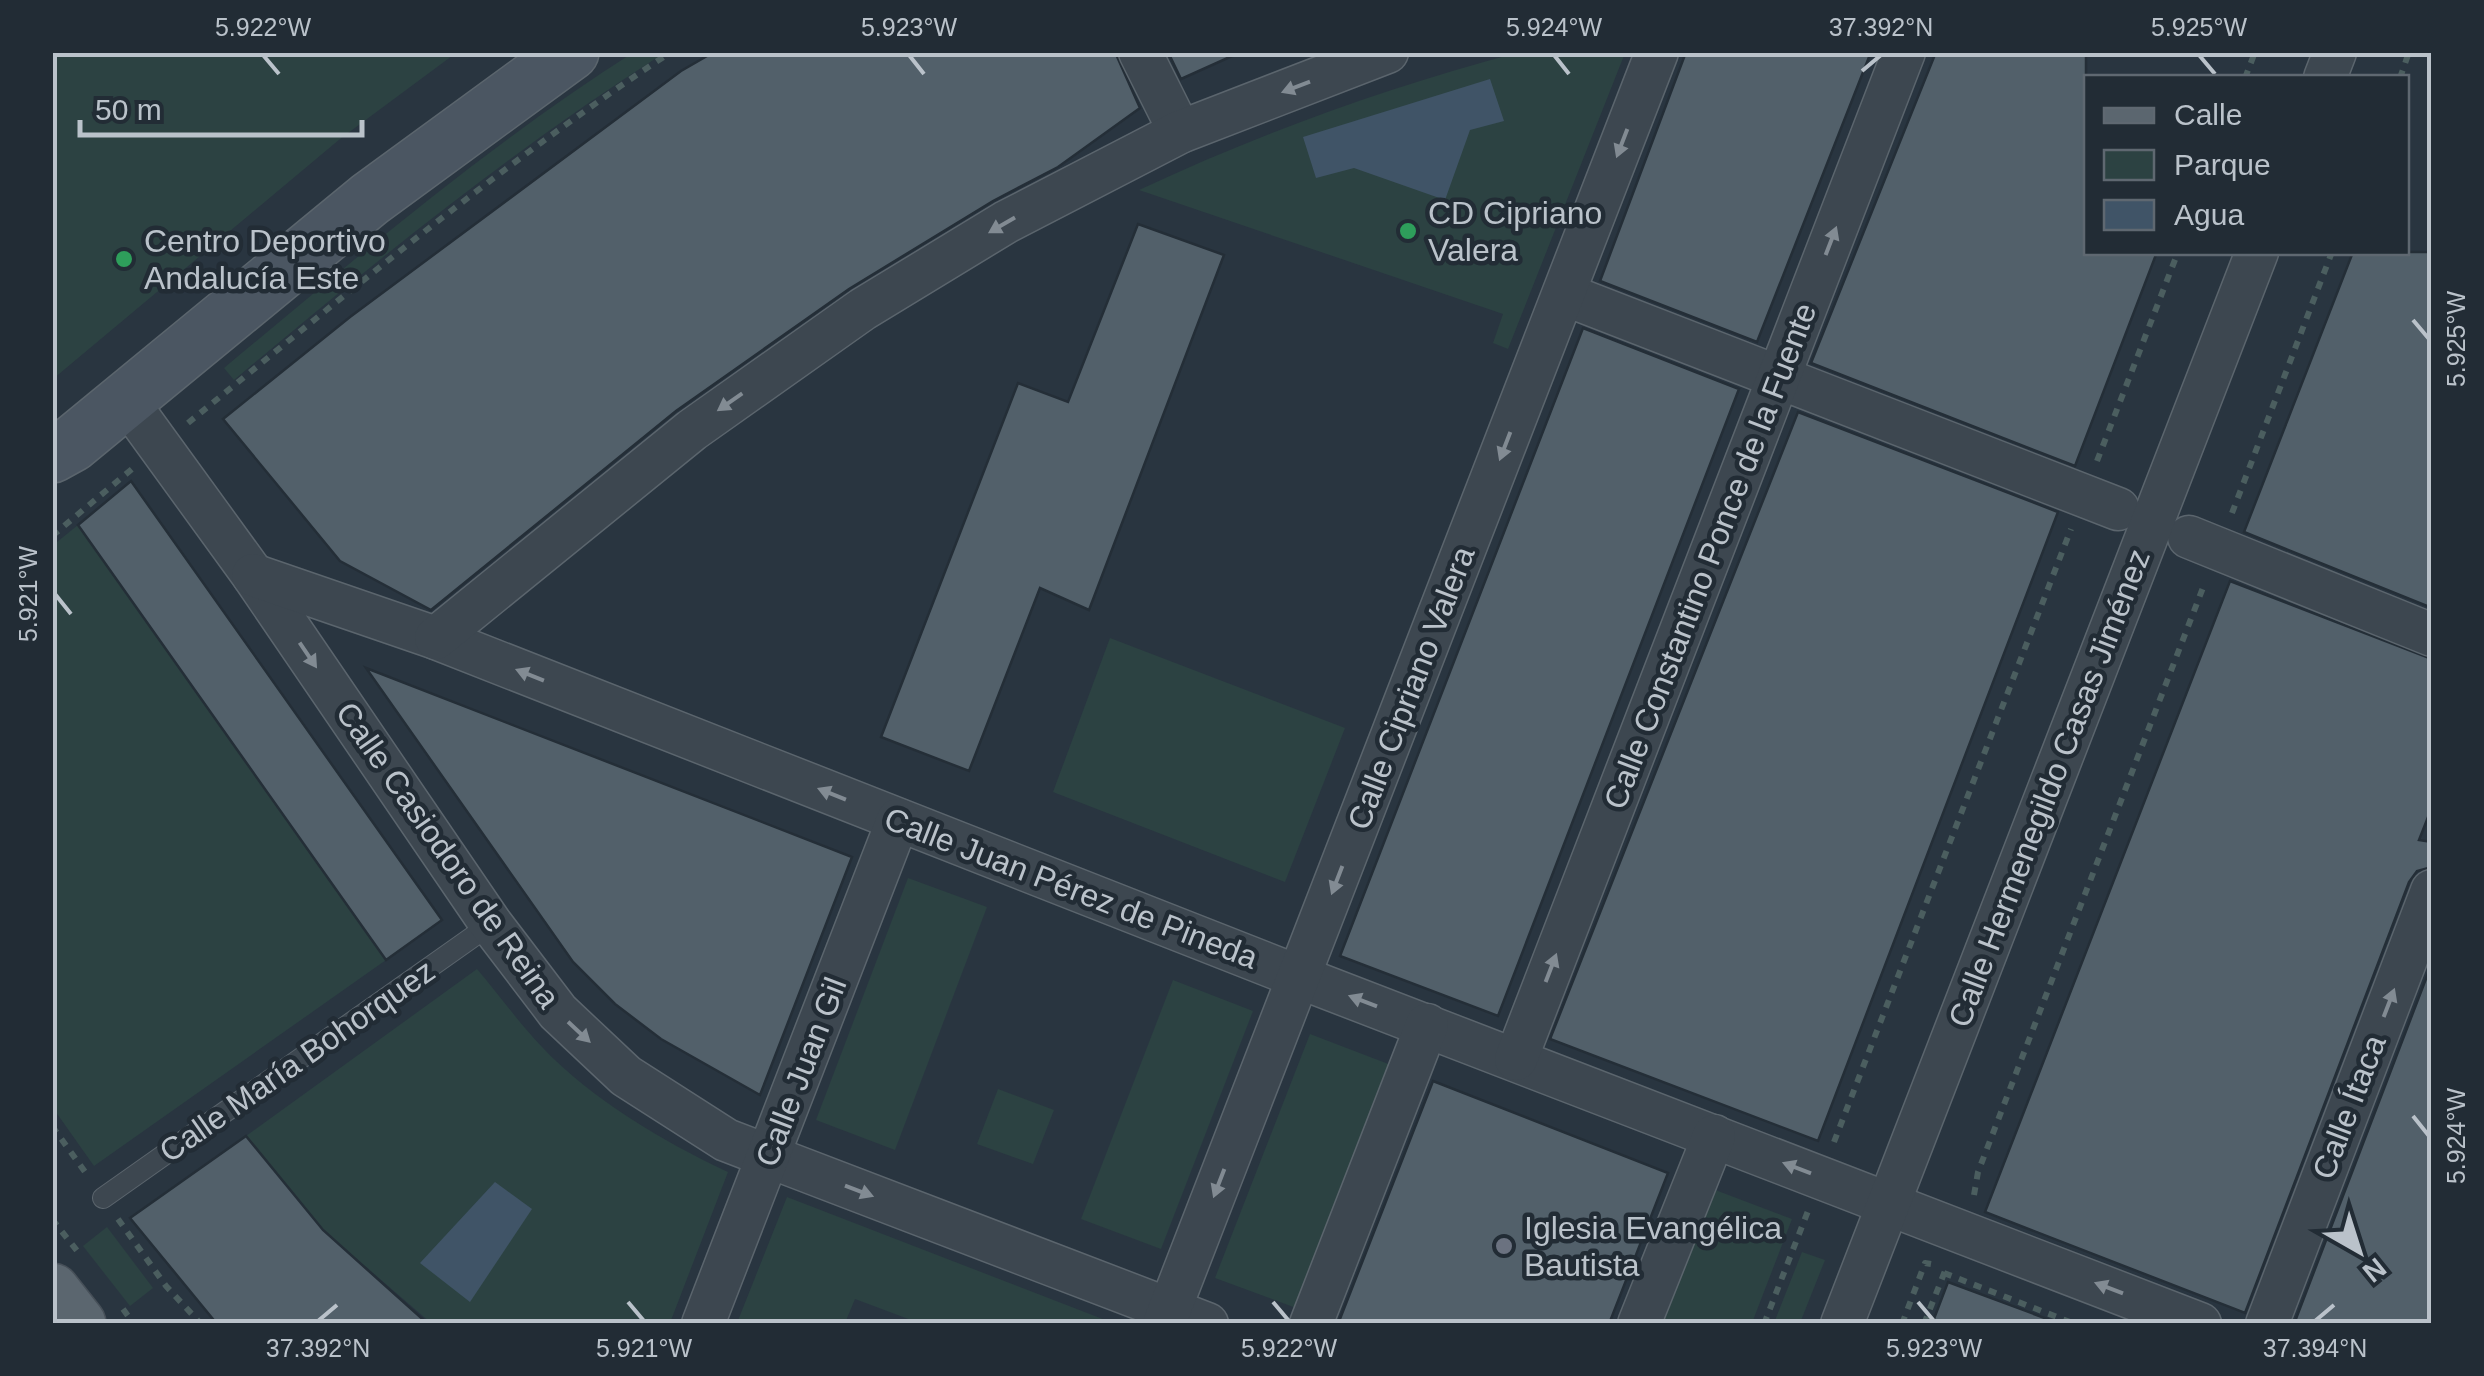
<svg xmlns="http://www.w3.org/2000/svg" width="2484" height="1376" font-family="Helvetica,sans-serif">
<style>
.green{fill:#2c4242}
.water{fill:#405467}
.building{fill:#52606a;stroke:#242e37;stroke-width:2.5}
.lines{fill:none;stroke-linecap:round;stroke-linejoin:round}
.lane-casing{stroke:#5b656d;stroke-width:22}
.street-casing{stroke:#5b656d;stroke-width:45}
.secondary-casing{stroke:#5b656d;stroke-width:58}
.primary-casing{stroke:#475059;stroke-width:58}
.path{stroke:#4b5e5f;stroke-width:6;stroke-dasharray:8 8;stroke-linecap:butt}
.lane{stroke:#3d4750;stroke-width:20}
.street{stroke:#3d4750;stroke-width:42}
.secondary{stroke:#4b5662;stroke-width:55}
.primary{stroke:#5b666f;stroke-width:55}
.oneway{fill:#828b93}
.ticks{fill:none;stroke:#bac2ca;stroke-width:4}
.leisure-dot{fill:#2e9e5b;stroke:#222c35;stroke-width:4}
.worship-dot{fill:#6b7280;stroke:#222c35;stroke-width:4}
.labels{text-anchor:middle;stroke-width:9;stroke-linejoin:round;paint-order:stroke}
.poi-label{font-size:32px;fill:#bac2ca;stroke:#222c35;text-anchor:start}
.street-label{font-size:32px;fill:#bac2ca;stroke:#222c35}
.neatline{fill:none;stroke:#bac2ca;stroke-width:4}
.ticks-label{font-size:25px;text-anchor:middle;fill:#bac2ca}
</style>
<rect width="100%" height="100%" fill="#293540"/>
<g class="green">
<path d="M634,52l30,1c-152,97 -292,211 -430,327l-10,-12c132,-110 265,-224 410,-316z"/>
<polygon points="52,53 53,52 456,53 340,139 53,379"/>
<path d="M1516,53h109l-117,296 -15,-6 10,-29 -364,-124c122,-57 247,-102 377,-137z"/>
<polygon points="78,525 386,960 94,1166 53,1108 52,546"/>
<polygon points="1110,638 1345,728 1285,882 1053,792"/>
<polygon points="908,878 987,907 895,1150 816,1120"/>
<path d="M477,969c22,26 42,54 65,78 49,52 122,95 186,125l-58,151h-239l-108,-93 -77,-94z"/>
<polygon points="1173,980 1253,1011 1161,1249 1081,1219"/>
<polygon points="1310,1034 1391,1065 1296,1308 1215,1278"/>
<polygon points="998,1089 1054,1110 1033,1164 977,1144"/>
<polygon points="1710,1188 1792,1219 1752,1323 1659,1324"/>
<polygon points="787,1197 1113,1323 919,1323 855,1299 845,1323 737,1323"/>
<polygon points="107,1227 153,1288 130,1306 83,1246"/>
<polygon points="1802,1252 1825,1260 1800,1323 1774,1323"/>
</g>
<g class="water">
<polygon points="1490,79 1504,121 1470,130 1445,200 1354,168 1316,178 1303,137"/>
<polygon points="495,1182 532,1209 470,1302 420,1263"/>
</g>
<g class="building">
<polygon points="714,52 1115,52 1140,108 1058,167 993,201 849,289 676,411 431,610 340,561 223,419 350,317 681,71"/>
<polygon points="1168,52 1241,52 1181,79"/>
<polygon points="1686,52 1871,52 1757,342 1600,281"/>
<polygon points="1936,52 2086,52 2086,252 2157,252 2075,466 1811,363"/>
<polygon points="1138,224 1224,255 1089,610 1040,588 969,771 881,737 1018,383 1068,402"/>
<polygon points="2353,252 2432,252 2432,608 2244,532"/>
<polygon points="1583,328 1739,389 1498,1016 1340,956"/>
<polygon points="1798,412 2058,512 1818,1141 1550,1039"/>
<polygon points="131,481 442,920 386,960 78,525"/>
<polygon points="2230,581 2432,659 2432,807 2419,840 2432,842 2432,867 2417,871 2409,882 2245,1313 1985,1212"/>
<polygon points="366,668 852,857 760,1095 661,1039 615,1004 573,962"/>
<polygon points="2432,963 2432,1324 2294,1324"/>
<polygon points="1433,1081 1668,1173 1609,1324 1338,1324"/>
<polygon points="246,1136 323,1230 428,1324 217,1324 130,1218"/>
<polygon points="1948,1282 2050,1320 2049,1324 1932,1324"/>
</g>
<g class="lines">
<g class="lane-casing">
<polyline id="lane" points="103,1198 491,924"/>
</g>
<g class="street-casing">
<g id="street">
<polyline points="1140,52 1180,132"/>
<polyline points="2325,78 2335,52"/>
<polyline points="1564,294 2118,509"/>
<polyline points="126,400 253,575 491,924 558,1012 626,1076 726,1140 1207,1324"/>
<polyline points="2189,537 2432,635"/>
<polyline points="253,575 436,638 1299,977 2200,1324"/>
<polyline points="436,638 692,430 863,309 1006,222 1180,132 1387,52"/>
<polyline points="1516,1059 1904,52"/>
<polyline points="703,1324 898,820"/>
<polyline points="1164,1324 1657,52"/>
<polyline points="1311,1324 1427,1025"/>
<polyline points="1639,1324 1714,1136"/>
<polyline points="1842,1324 2257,252"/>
<polyline points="2267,1324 2432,891"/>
</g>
</g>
<g class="secondary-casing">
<polyline id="secondary" points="52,455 72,444 370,199 571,52"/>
</g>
<g class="primary-casing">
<polyline id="primary" points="52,1291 78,1324"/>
</g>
<g class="path">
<polyline points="2245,78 2255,52"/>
<polyline points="2400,78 2409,52"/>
<path d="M188,423c157,-128 313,-259 483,-371"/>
<polyline points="2097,461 2178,252"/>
<polyline points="2232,513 2332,252"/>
<polyline points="52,536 132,469"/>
<polyline points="52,1126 88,1176"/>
<polyline points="1834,1142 2071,529"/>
<polyline points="1974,1195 1978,1172 2204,585"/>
<polyline points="52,1219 78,1252"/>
<polyline points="118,1219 166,1286 201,1324"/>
<polyline points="1944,1273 2075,1324"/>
<polyline points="123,1309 134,1324"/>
<polyline points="1764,1324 1808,1211"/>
<polyline points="1902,1324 1925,1263 1931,1264"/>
<polyline points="1924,1324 1945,1271"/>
</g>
<use href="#lane" class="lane"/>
<use href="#street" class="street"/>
<use href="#secondary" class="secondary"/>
<use href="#primary" class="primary"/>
</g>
<defs><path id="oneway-solid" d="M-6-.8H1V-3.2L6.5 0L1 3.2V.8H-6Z" transform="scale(2.5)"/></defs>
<g class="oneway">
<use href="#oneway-solid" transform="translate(1296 87) rotate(159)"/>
<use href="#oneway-solid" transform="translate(1622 143) rotate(111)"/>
<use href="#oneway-solid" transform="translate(1002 225) rotate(150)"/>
<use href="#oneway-solid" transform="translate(1831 241) rotate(-69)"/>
<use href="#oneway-solid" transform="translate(730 402) rotate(145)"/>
<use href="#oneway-solid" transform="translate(1505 446) rotate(111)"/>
<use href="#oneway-solid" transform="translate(308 655) rotate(56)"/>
<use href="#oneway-solid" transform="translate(530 675) rotate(-158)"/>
<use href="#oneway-solid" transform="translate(832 794) rotate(-158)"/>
<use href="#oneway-solid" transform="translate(1337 880) rotate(111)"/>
<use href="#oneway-solid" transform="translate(1551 968) rotate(-69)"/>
<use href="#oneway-solid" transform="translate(1363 1001) rotate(-159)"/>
<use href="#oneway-solid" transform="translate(2389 1003) rotate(-69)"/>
<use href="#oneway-solid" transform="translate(579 1032) rotate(43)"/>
<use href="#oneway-solid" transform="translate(1797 1168) rotate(-159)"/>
<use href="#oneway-solid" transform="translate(1219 1183) rotate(111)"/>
<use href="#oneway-solid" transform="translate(859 1191) rotate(21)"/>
<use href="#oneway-solid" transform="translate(2109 1288) rotate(-159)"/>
</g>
<path class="ticks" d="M263,55l16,19M909,55l15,19M1554,55l15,19M2199,55l16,19M1862,71l19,-16M2413,320l16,19M55,594l16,20M2413,1116l16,20M628,1302l16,19M1273,1302l16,19M1918,1302l16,19M318,1321l19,-16M2315,1321l19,-16"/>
<g class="leisure-dot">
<circle cx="1408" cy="231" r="10"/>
<circle cx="124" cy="259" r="10"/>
</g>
<circle class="worship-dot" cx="1504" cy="1246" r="10"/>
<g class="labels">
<g class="poi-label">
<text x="1428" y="224">CD Cipriano<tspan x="1428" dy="37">Valera</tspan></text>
<text x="144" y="252">Centro Deportivo<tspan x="144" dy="37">Andalucía Este</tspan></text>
<text x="1524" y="1239">Iglesia Evangélica<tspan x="1524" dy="37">Bautista</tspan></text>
</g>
<g class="street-label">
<text transform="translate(1710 556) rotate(-69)" y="11">Calle Constantino Ponce de la Fuente</text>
<text transform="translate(1411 688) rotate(-69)" y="11">Calle Cipriano Valera</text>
<text transform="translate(2049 788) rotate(-69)" y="11">Calle Hermenegildo Casas Jiménez</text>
<text transform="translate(448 855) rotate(55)" y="11">Calle Casiodoro de Reina</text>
<text transform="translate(1071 888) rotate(21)" y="11">Calle Juan Pérez de Pineda</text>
<text transform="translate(297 1061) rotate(-35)" y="11">Calle María Bohorquez</text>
<text transform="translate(801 1072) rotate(-69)" y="11">Calle Juan Gil</text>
<text transform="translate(2349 1107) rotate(-69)" y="11">Calle Ítaca</text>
</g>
</g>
<rect width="2484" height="1376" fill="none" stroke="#222c35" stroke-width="110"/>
<rect x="2084" y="75" width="325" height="180" fill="#222c35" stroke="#5f6871" stroke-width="2.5"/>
<rect x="2104" y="108" width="50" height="15" fill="#5b666f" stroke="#5f6871" stroke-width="2.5"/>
<text x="2174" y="125" font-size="30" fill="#bac2ca">Calle</text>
<rect x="2104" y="150" width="50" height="30" fill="#2c4242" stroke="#5f6871" stroke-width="2.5"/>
<text x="2174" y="175" font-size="30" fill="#bac2ca">Parque</text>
<rect x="2104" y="200" width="50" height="30" fill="#405467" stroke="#5f6871" stroke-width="2.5"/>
<text x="2174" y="225" font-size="30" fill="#bac2ca">Agua</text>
<g transform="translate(2359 1251) rotate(141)" stroke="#222c35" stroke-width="8" paint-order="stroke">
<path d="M0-8L18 38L0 25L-18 38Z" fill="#bac2ca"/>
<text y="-15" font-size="28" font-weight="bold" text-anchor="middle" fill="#bac2ca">N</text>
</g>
<path d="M80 120v15h282v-15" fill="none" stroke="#bac2ca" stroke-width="5"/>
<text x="95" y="120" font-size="30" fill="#bac2ca" stroke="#222c35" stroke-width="8" paint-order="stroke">50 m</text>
<rect x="55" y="55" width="2374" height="1266" class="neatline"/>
<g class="ticks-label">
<text x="263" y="36">5.922°W</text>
<text x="909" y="36">5.923°W</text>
<text x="1554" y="36">5.924°W</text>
<text x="1881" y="36">37.392°N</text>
<text x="2199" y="36">5.925°W</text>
<text transform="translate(2456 339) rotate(-90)" y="9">5.925°W</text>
<text transform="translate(28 594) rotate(-90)" y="9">5.921°W</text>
<text transform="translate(2456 1136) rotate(-90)" y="9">5.924°W</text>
<text x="318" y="1357">37.392°N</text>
<text x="644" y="1357">5.921°W</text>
<text x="1289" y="1357">5.922°W</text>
<text x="1934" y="1357">5.923°W</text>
<text x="2315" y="1357">37.394°N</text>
</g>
</svg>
